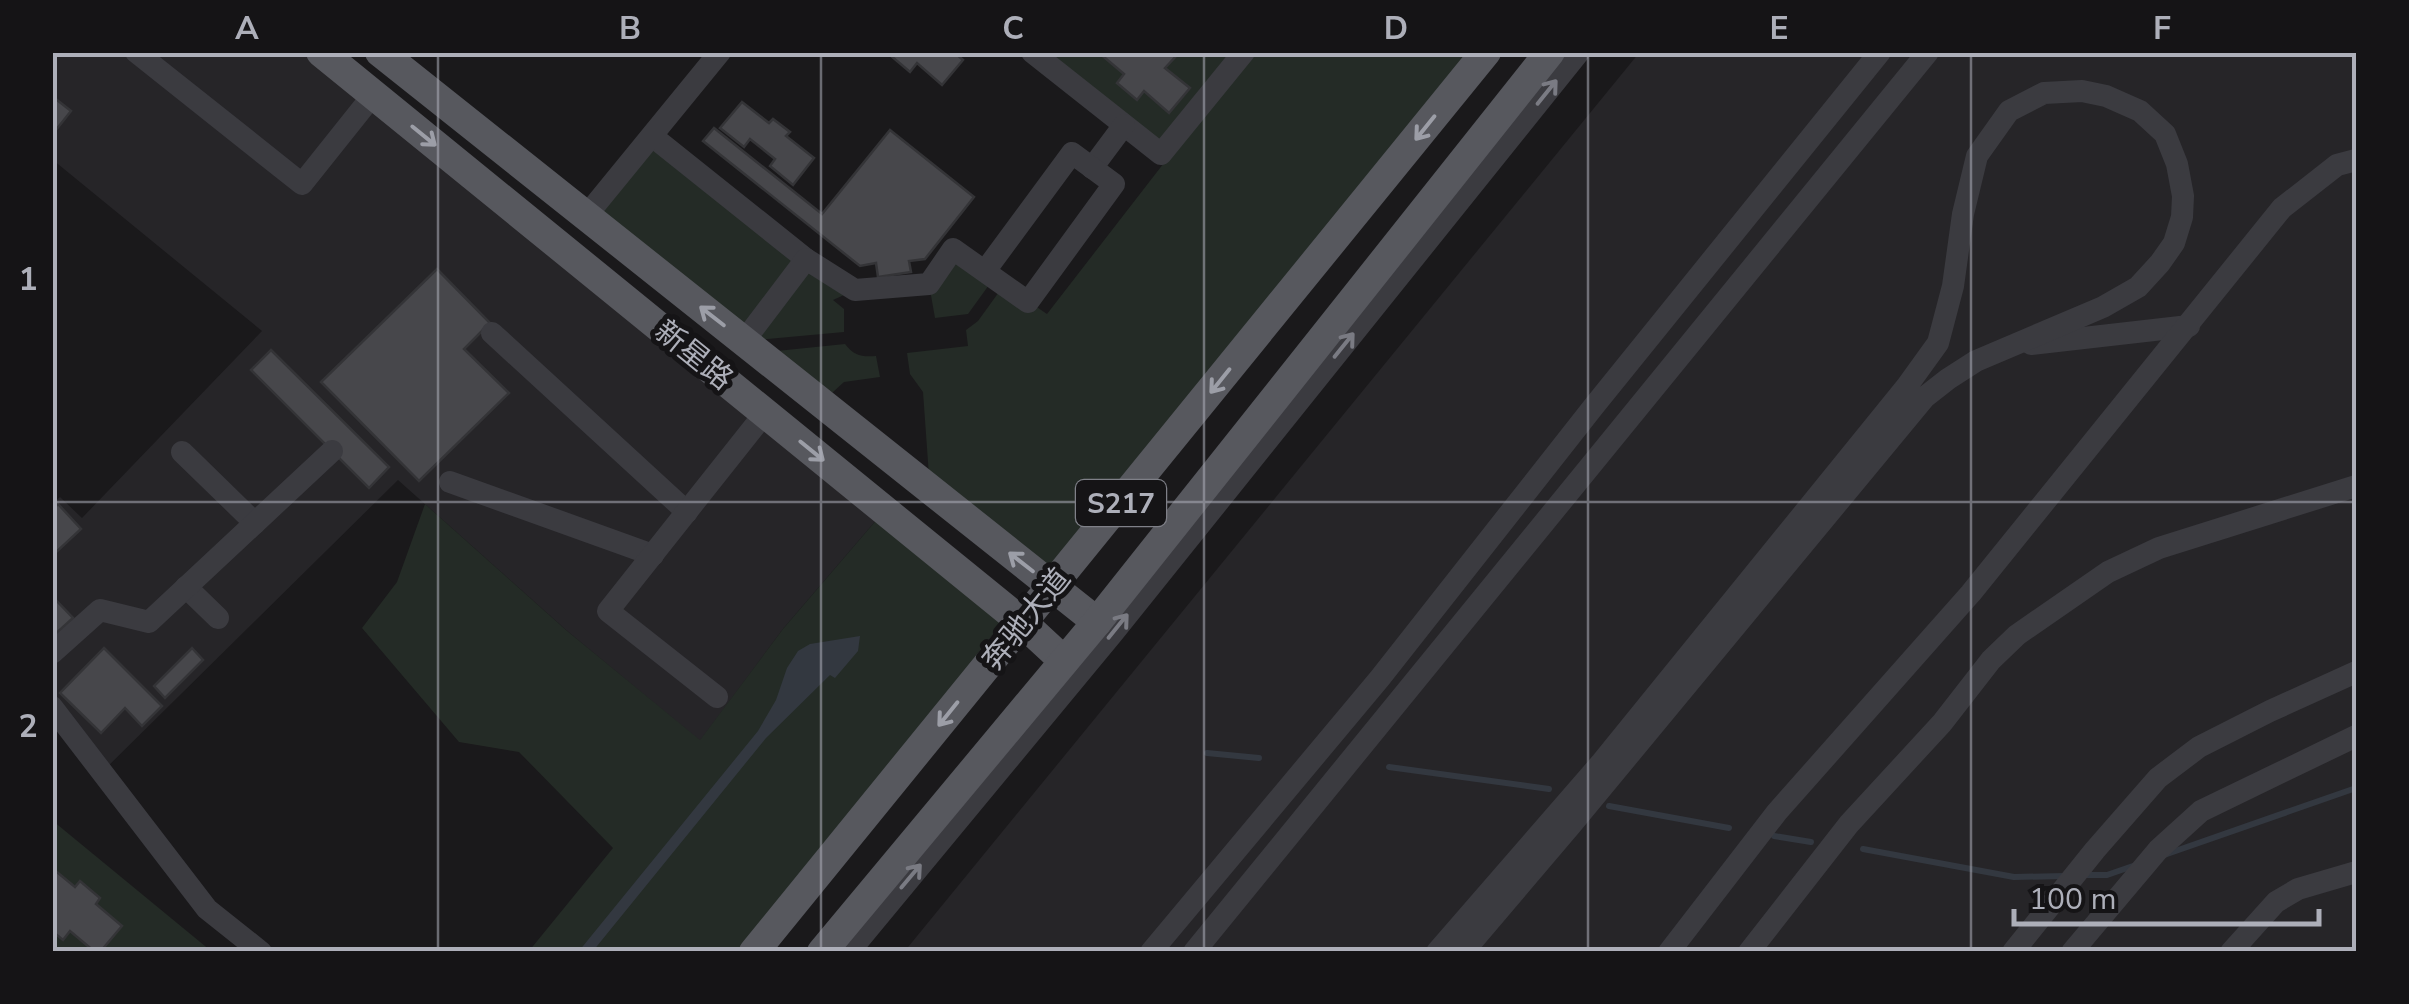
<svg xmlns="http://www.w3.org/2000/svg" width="2409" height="1004" font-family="'Nunito Sans','Noto Sans SC',sans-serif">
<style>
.built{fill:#262528}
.green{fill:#242b26}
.water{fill:#333840}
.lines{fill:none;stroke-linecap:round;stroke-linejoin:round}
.stream{stroke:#333840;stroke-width:6}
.building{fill:#47474b;stroke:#343437;stroke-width:2.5}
.minor{stroke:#3b3b40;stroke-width:22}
.major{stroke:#57585e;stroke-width:30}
.oneway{stroke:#7a7b83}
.oneway2{stroke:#9c9ea7}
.grid{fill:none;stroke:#adafb9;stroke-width:2.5;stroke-opacity:0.55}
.labels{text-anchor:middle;stroke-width:10;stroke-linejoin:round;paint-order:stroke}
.shield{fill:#151416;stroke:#7f8088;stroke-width:2.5}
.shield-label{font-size:28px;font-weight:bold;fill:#adafb9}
.street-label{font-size:30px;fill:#adafb9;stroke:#151416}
.neatline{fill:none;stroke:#adafb9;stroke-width:4}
.grid-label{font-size:32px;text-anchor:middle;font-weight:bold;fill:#adafb9}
</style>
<rect width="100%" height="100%" fill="#1a191b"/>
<g class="built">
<polygon points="53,53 321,53 885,510 783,629 700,741 566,630 398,480 102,772 53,707 53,503 60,497 82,518 262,331 53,160"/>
<polygon points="1639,53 2356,53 2356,951 904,952"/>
</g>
<g class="green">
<polygon points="1032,53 1486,53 1053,587 930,490 923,392 910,374 907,353 968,346 966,330 978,321 1004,285 1047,314 1167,159"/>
<polygon points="652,136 855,290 833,300 844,309 844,332 744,341 586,216"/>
<polygon points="953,249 994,278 968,314 935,318 929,284"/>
<path d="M845,344c9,12 17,13 31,12l4,21 -36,5 -23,21 -63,-50z"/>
<polygon points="425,504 566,630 700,740 783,629 885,510 1023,623 754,952 529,951 613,848 519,752 459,742 362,628 397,582"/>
<polygon points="53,821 211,951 53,951"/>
</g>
<polygon class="water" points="860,636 858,651 835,678 830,675 766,738 593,951 579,951 758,731 776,700 787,668 798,651 810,644"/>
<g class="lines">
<g class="stream">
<polyline points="1207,753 1259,758"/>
<polyline points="1389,767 1549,789"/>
<polyline points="1609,806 1729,828"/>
<polyline points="1774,836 1811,842"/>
<polyline points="1863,849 2014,877 2065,876"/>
<polyline points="2164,855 2356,788"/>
<polyline points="2082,875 2107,875 2133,866"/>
</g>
</g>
<g class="building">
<polygon points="892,52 954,52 963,60 942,85 917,63 910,72 890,55"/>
<polygon points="1098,52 1174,52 1177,55 1165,68 1190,88 1169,113 1144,91 1137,100 1117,83 1124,74"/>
<polygon points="52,96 71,111 52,135"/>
<polygon points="742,102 769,123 773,119 790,132 786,136 814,158 793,185 770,166 775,159 750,139 744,147 720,128"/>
<polygon points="714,128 822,214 890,130 974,197 925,259 909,261 911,272 878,277 876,263 860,266 703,141"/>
<polygon points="437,269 490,323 464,349 509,393 419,481 321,382"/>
<polygon points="271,350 389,467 369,488 251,370"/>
<polygon points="58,504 81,529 52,556 52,510"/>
<polygon points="52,596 73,618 52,637"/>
<polygon points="104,648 162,706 142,726 125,708 101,733 60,693"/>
<polygon points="192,648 203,660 165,698 154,686"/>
<polygon points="52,868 75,887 80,881 100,898 96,904 122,926 100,952 95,952 70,931 63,940 52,931"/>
</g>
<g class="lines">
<g class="minor">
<polyline points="136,52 302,184 373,95"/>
<polyline points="1032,52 1161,154 1244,52"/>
<polyline points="652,136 806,259"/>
<polyline points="1092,168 1124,125"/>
<polyline points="586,216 720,52"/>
<polyline points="492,333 687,512"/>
<polyline points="744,341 806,259 855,290 929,284 953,249 1028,302 1114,184 1072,153 985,271"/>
<polyline points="2031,344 2189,326"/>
<polyline points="182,452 255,523"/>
<polyline points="450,482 653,555"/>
<polyline points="186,587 218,618"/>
<polyline points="52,653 100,610 149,622 332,451"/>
<polyline points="717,697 608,611 765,413"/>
<polyline points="52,707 207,909 261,952"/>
<polyline points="849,952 1113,633 1579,52"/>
<polyline points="1151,952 1380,678 1594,406 1880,52"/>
<polyline points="1194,952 1928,52"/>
<polyline points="1437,952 1602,762 1907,386 1938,343 1953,286 1963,214 1977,156 2009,111 2044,93 2082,91 2106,96 2140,111 2165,134 2177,164 2183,196 2182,217 2174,243 2160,263 2138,287 2103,307 1976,361 1948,379 1925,397 1571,825 1463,952"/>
<polyline points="1669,952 1777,812 1971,593 2282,208 2337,165 2356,160"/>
<polyline points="1749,952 1849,824 1942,723 1991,660 2017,635 2108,572 2159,548 2356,486"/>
<polyline points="2013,952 2095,850 2158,778 2199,747 2270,711 2356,672"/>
<polyline points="2072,952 2158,850 2201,811 2356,736"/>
<polyline points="2231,952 2276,902 2298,889 2356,872"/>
</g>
<g class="major">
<polyline points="321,52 1023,623 1064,661"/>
<polyline points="380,52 1097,622"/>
<polyline points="754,952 1486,52"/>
<polyline points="822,952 1097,622 1550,52"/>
</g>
</g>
<defs><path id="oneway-shaft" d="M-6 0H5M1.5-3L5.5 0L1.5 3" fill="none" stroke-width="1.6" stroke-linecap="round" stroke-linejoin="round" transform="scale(2.5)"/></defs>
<g class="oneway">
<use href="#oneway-shaft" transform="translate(1547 92) rotate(-51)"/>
<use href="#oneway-shaft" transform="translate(1344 345) rotate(-51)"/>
<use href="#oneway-shaft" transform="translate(1118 626) rotate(-51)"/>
<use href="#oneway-shaft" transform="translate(911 876) rotate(-50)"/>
</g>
<g class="oneway2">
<use href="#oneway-shaft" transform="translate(1425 128) rotate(129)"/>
<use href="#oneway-shaft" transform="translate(424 136) rotate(39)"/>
<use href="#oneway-shaft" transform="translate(712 316) rotate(-142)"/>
<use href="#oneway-shaft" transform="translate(1220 381) rotate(129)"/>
<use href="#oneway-shaft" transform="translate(812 451) rotate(39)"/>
<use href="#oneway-shaft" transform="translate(1021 562) rotate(-142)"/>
<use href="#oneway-shaft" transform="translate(948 714) rotate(129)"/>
</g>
<path class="grid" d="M438,52v900M821,52v900M1204,52v900M1588,52v900M1971,52v900M52,502h2304"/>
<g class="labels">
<rect class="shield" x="1076" y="480" width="90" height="46" rx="8"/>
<g class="shield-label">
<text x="1121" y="513">S217</text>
</g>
<g class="street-label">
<text transform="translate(694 355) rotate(39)" y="10">新星路</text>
<text transform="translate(1026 619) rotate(-51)" y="10">奔驰大道</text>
</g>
</g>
<rect width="2409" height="1004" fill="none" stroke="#151416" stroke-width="110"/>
<path d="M2014 909v15h305v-15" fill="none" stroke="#adafb9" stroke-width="5"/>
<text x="2029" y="909" font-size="30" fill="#adafb9" stroke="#151416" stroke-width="8" paint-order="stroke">100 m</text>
<rect x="55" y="55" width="2299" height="894" class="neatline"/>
<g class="grid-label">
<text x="247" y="39">A</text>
<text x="630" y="39">B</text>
<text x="1013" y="39">C</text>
<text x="1396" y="39">D</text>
<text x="1779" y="39">E</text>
<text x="2162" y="39">F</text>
<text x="28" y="290">1</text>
<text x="28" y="737">2</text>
</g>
</svg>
